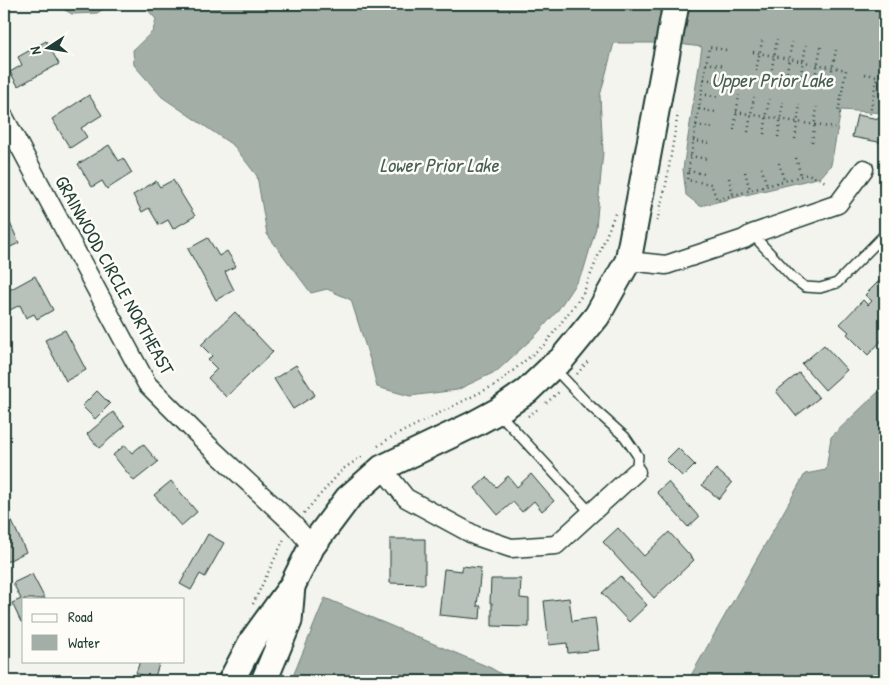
<svg xmlns="http://www.w3.org/2000/svg" width="889" height="685" font-family="'Patrick Hand',sans-serif">
<style>
.water{fill:#a3aea7;stroke:#6e8179}
.building{fill:#b9c1bb;stroke:#1f3d34}
.lines{fill:none;stroke-linecap:round;stroke-linejoin:round}
.service-casing{stroke:#1f3d34;stroke-width:12}
.minor-casing{stroke:#1f3d34;stroke-width:21}
.secondary-casing{stroke:#1f3d34;stroke-width:29}
.path{stroke:#1f3d34;stroke-width:2.5;stroke-dasharray:1 4;stroke-linecap:butt}
.service{stroke:#fdfcf7;stroke-width:9}
.minor{stroke:#fdfcf7;stroke-width:18}
.secondary{stroke:#fdfcf7;stroke-width:25}
.labels{text-anchor:middle;stroke-width:5;stroke-linejoin:round;paint-order:stroke}
.street-label{font-size:19px;fill:#1f3d34;stroke:#fdfcf7}
.water-label{font-size:20px;font-style:italic;fill:#475f56;stroke:#fdfcf7}
</style>
<rect width="100%" height="100%" fill="#f4f4ef"/>
<filter id="ink" filterUnits="userSpaceOnUse"><feTurbulence type="fractalNoise" baseFrequency=".02" numOctaves="2"/><feDisplacementMap in="SourceGraphic" scale="10" xChannelSelector="R" yChannelSelector="G"/><feConvolveMatrix kernelMatrix="1 2 1 2 8 2 1 2 1" color-interpolation-filters="sRGB"/></filter>
<g filter="url(#ink)">
<g class="water">
<polygon points="54,4 111,4 97,13 72,14"/>
<polygon points="142,4 885,4 885,113 841,110 831,165 821,177 700,206 686,195 683,169 702,47 670,43 614,43 600,96 603,152 596,228 583,272 558,310 536,335 497,371 457,390 410,396 377,387 371,363 351,300 327,289 311,293 267,234 257,176 234,146 162,97 134,65 133,50 153,31 156,19"/>
<polygon points="885,391 885,681 685,681 689,679 805,474 826,470 831,437 877,393"/>
<polygon points="325,598 491,668 513,681 291,681"/>
</g>
<g class="building">
<polygon points="46,41 59,64 18,86 10,72 22,65 18,57"/>
<polygon points="89,95 102,115 81,128 87,137 70,148 52,119"/>
<polygon points="857,115 885,120 885,134 884,143 852,137"/>
<polygon points="109,145 119,161 123,158 132,173 107,189 102,181 92,187 78,164"/>
<polygon points="173,180 195,216 173,229 168,220 159,225 149,208 142,212 133,195 156,181 160,187"/>
<polygon points="4,210 19,243 4,250"/>
<polygon points="208,238 219,256 227,251 236,266 225,272 234,290 216,300 188,249"/>
<polygon points="35,276 53,310 37,319 34,314 26,318 20,305 8,311 4,304 4,293"/>
<polygon points="879,281 885,288 885,337 868,355 847,334 849,332 840,324 863,300 868,305 872,301 865,295"/>
<polygon points="235,312 273,352 226,397 208,378 217,369 208,360 212,356 201,345"/>
<polygon points="65,330 86,370 66,381 45,340"/>
<polygon points="824,345 847,370 825,390 802,364"/>
<polygon points="296,365 315,395 293,409 274,379"/>
<polygon points="799,373 819,398 796,416 776,391"/>
<polygon points="97,391 110,404 95,419 82,406"/>
<polygon points="113,412 125,426 99,448 87,434"/>
<polygon points="143,444 158,462 134,481 113,455 125,445 132,453"/>
<polygon points="678,448 695,465 683,477 666,460"/>
<polygon points="716,469 732,483 719,499 702,485"/>
<polygon points="531,474 554,501 542,511 534,501 522,512 513,502 498,515 475,488 487,477 496,487 508,476 517,487"/>
<polygon points="171,481 197,512 181,526 154,495"/>
<polygon points="668,482 699,517 688,527 657,492"/>
<polygon points="4,504 26,552 4,563"/>
<polygon points="618,528 644,556 669,532 694,560 654,598 603,542"/>
<polygon points="208,534 224,543 205,577 200,574 191,590 180,584"/>
<polygon points="390,539 425,539 425,584 390,583"/>
<polygon points="462,566 481,568 477,606 481,606 480,619 439,615 444,569 462,571"/>
<polygon points="32,574 45,599 24,599 24,621 21,622 12,603 21,599 13,583"/>
<polygon points="620,576 647,605 629,622 602,593"/>
<polygon points="491,579 521,579 520,598 529,599 529,627 492,626 492,603 490,603"/>
<polygon points="569,598 572,621 595,618 599,650 568,653 567,643 549,645 544,601"/>
<polygon points="140,661 160,661 154,680 136,673"/>
</g>
<g class="lines">
<g class="service-casing">
<g id="service">
<polyline points="752,234 793,278 805,287 820,288 837,283 885,234"/>
<polyline points="553,367 586,402 625,437 638,456 636,472"/>
<polyline points="498,412 591,513"/>
</g>
</g>
<g class="minor-casing">
<g id="minor">
<polyline points="4,117 147,384 209,446 293,524 312,546"/>
<polyline points="628,261 666,265 744,239 752,234 838,204 864,169"/>
<polyline points="382,468 406,498 476,536 511,548 556,545 636,472"/>
</g>
</g>
<g class="secondary-casing">
<g id="secondary">
<polyline points="231,681 252,641 292,586 312,546 348,498 382,468 474,424 498,411 527,391 553,366 561,360 597,316 628,261 676,4"/>
<polyline points="264,681 289,621 292,586"/>
</g>
</g>
<g class="path">
<polyline points="726,50 709,47 687,180 711,184 717,200 808,174 826,182"/>
<polyline points="753,52 846,70 838,113 843,114"/>
<polyline points="706,63 725,66"/>
<polyline points="756,71 763,37"/>
<polyline points="771,74 777,39"/>
<polyline points="865,74 877,76 870,114"/>
<polyline points="786,77 792,42"/>
<polyline points="704,79 722,82"/>
<polyline points="800,80 806,45"/>
<polyline points="814,82 821,47"/>
<polyline points="829,85 836,50"/>
<polyline points="701,94 719,97"/>
<polyline points="699,109 716,112"/>
<polyline points="736,112 835,128"/>
<polyline points="696,125 713,128"/>
<polyline points="734,130 739,95"/>
<polyline points="748,132 754,97"/>
<polyline points="764,134 769,99"/>
<polyline points="778,137 783,102"/>
<polyline points="795,139 800,104"/>
<polyline points="693,141 710,143"/>
<polyline points="812,142 817,107"/>
<polyline points="690,156 708,159"/>
<polyline points="796,158 801,176"/>
<polyline points="779,163 784,180"/>
<polyline points="761,168 767,185"/>
<polyline points="688,171 705,174"/>
<polyline points="745,172 750,190"/>
<polyline points="729,178 733,195"/>
<polyline points="657,221 666,185 678,113"/>
<polyline points="577,374 590,359"/>
<polyline points="546,403 559,392"/>
<polyline points="528,416 538,409"/>
<polyline points="378,446 390,438 497,384 545,344 583,294 616,211"/>
<polyline points="304,513 343,469 363,456"/>
<polyline points="253,604 284,539"/>
</g>
<use href="#service" class="service"/>
<use href="#minor" class="minor"/>
<use href="#secondary" class="secondary"/>
</g>
</g>
<g class="labels">
<g class="street-label">
<text transform="translate(115 275) rotate(61)" y="7">GRAINWOOD CIRCLE NORTHEAST</text>
</g>
<g class="water-label">
<text x="772" y="87">Upper Prior Lake</text>
<text x="439" y="172">Lower Prior Lake</text>
</g>
</g>
<rect width="889" height="685" fill="none" stroke="#fdfcf7" stroke-width="20"/>
<rect x="10" y="10" width="869" height="665" fill="none" stroke="#1f3d34" stroke-width="2" filter="url(#ink)"/>
<rect x="22" y="598" width="162" height="65" fill="#fdfcf7" stroke="#a4b0a9"/>
<rect x="32" y="614" width="25" height="8" fill="#fdfcf7" stroke="#a4b0a9"/>
<text x="68" y="622" font-size="15" fill="#1f3d34">Road</text>
<rect x="32" y="635" width="25" height="15" fill="#a3aea7" stroke="#a4b0a9"/>
<text x="68" y="648" font-size="15" fill="#1f3d34">Water</text>
<g transform="translate(48 48) rotate(258)" stroke="#fdfcf7" stroke-width="4" paint-order="stroke">
<path d="M0-4L9 19L0 12L-9 19Z" fill="#1f3d34"/>
<text y="-8" font-size="14" font-weight="bold" text-anchor="middle" fill="#1f3d34">N</text>
</g>
</svg>
